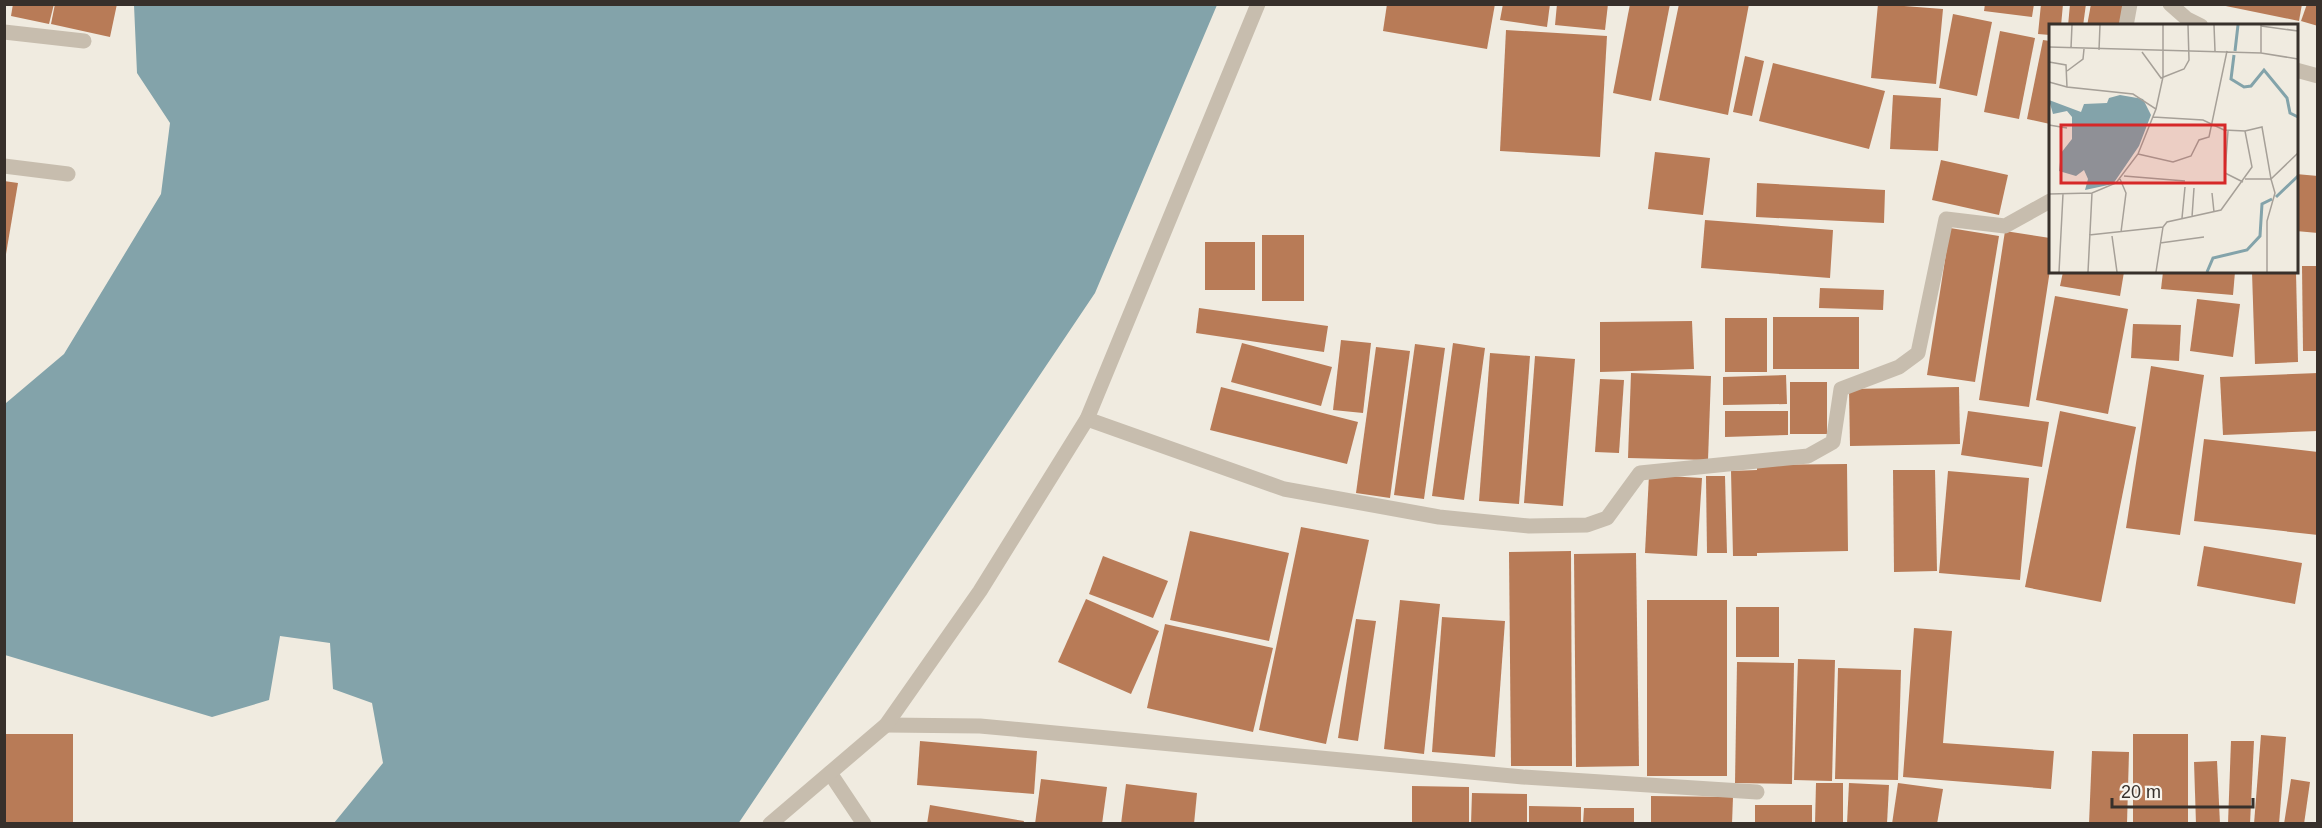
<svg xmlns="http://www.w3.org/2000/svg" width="2322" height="828" font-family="Helvetica,sans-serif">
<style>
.water{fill:#83a3aa}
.building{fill:#b87b57}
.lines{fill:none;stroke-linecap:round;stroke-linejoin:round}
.street{stroke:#c7bdae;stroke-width:15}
.inset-river{fill:none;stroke:#83a3aa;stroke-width:3}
.inset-road{fill:none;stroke:#a6a098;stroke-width:1.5}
.view{fill:#d62828;fill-opacity:0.15;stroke:#d62828;stroke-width:3}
.inset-edge{fill:none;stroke:#37302b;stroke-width:3}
</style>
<rect width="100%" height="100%" fill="#f0ebe0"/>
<polygon class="water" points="134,5 134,4 1217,5 1095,293 738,824 334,823 383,763 372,703 333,689 330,643 280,636 269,700 212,717 5,655 6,403 64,354 161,194 170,123 137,73"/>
<g class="building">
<polygon points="13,4 54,4 49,24 11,16"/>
<polygon points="55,4 117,4 110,37 51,24"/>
<polygon points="1387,4 1495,4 1487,49 1383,31"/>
<polygon points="1503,4 1550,4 1547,27 1500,20"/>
<polygon points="1557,4 1608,4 1605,30 1555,25"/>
<polygon points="1630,4 1670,4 1651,101 1613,93"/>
<polygon points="1679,4 1749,4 1728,115 1659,100"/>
<polygon points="1878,4 1943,9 1936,84 1871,78"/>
<polygon points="1985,4 2034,4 2032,17 1984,11"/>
<polygon points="2041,4 2063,4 2061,26 2050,26 2050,35 2038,34"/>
<polygon points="2070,4 2086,4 2083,26 2068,26"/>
<polygon points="2091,4 2124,4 2119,26 2087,26"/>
<polygon points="2216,4 2302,4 2299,21"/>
<polygon points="2307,4 2318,4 2318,26 2301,21"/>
<polygon points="1953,14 1992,22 1977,96 1939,88"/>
<polygon points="1506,30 1607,36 1600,157 1500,151"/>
<polygon points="2000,31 2035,38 2019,119 1984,112"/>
<polygon points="2043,40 2050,41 2050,124 2027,119"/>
<polygon points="1745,56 1764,61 1752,116 1733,112"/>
<polygon points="1773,63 1885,91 1869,149 1759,121"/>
<polygon points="1893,95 1941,98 1938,151 1890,149"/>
<polygon points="1655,152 1710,158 1703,215 1648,209"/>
<polygon points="1941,160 2008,175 1999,215 1932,200"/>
<polygon points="2296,174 2318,176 2318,233 2296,231"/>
<polygon points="4,181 18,183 6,254 4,254"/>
<polygon points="1757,183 1885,190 1884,223 1756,217"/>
<polygon points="1705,220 1833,230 1830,278 1701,268"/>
<polygon points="1950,228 1999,236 1975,382 1927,375"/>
<polygon points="2005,231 2050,238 2050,270 2029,407 1979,400"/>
<rect x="1262" y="235" width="42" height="66"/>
<rect x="1205" y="242" width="50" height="48"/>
<polygon points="2302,266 2318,266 2318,351 2303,351"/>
<polygon points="2063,272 2124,272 2120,296 2060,286"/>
<polygon points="2163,272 2235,272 2233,295 2161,289"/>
<polygon points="2252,272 2296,272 2298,362 2255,364"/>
<polygon points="1820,288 1884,290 1883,310 1819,308"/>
<polygon points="2055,296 2128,309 2108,414 2036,400"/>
<polygon points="2197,299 2240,304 2233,357 2190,351"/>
<polygon points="1199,308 1328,326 1324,352 1196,333"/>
<rect x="1773" y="317" width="86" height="52"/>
<rect x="1725" y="318" width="42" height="54"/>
<polygon points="1692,321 1694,369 1600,372 1600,322"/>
<polygon points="2133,324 2181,325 2179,361 2131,358"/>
<polygon points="1341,340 1371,343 1363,413 1333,410"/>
<polygon points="1242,343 1332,367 1321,406 1231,382"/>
<polygon points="1453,343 1485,348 1464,500 1432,496"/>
<polygon points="1415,344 1445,348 1424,499 1394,495"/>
<polygon points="1376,347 1410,351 1390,498 1356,493"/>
<polygon points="1490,353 1530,356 1519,504 1479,501"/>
<polygon points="1535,356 1575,359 1563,506 1524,503"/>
<polygon points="2151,366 2204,375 2180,535 2126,528"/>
<polygon points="1631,373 1711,376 1708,460 1628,458"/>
<polygon points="2318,373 2318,431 2223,435 2220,377"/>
<polygon points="1786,375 1787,404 1723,405 1723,377"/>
<polygon points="1600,379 1624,380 1619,453 1595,452"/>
<rect x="1790" y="382" width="37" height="52"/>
<polygon points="1221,387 1358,422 1347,464 1210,430"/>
<polygon points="1959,387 1960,444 1850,446 1849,389"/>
<polygon points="1725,411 1788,411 1788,435 1725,437"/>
<polygon points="1968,411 2049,422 2042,467 1961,455"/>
<polygon points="2060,411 2136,427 2101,602 2025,587"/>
<polygon points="2204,439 2318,452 2318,535 2194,521"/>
<polygon points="1847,464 1848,551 1757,553 1757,556 1733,556 1731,471 1757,470 1757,465"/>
<polygon points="1893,470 1935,470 1937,571 1894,572"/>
<polygon points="1948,471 2029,478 2020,580 1939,573"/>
<polygon points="1649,475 1702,478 1697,556 1645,553"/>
<polygon points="1706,476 1725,476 1727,553 1707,553"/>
<polygon points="1301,527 1369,540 1326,744 1259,730"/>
<polygon points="1190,531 1289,553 1269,641 1170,620"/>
<polygon points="2204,546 2302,563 2295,604 2197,586"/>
<polygon points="1571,551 1572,766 1511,766 1509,552"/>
<polygon points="1636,553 1639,766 1576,767 1574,554"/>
<polygon points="1103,556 1168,581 1153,618 1089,594"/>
<polygon points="1086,599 1159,631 1131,694 1058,662"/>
<polygon points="1400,600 1440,604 1424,754 1384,749"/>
<rect x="1647" y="600" width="80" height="176"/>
<rect x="1736" y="607" width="43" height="50"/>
<polygon points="1442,617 1505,621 1495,757 1432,752"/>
<polygon points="1356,619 1376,621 1358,741 1338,738"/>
<polygon points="1165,624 1273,648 1253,732 1147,708"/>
<polygon points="1914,628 1952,631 1943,743 2054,751 2051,789 1903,777"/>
<polygon points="1798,659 1835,660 1832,781 1794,780"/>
<polygon points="1737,662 1794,663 1792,784 1735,783"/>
<polygon points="1838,668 1901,670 1898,780 1835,779"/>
<rect x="4" y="734" width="69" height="90"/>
<rect x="2133" y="734" width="55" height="90"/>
<polygon points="2261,735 2286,737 2279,824 2254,824"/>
<polygon points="920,741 1037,751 1034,794 917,785"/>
<polygon points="2231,741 2254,741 2250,824 2228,824"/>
<polygon points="2092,751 2129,752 2127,824 2089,824"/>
<polygon points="2217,761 2220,824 2196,824 2194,762"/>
<polygon points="1041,779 1107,787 1102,824 1035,824"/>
<polygon points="2291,779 2310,782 2304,824 2284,824"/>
<polygon points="1816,783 1843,783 1843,824 1815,824"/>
<polygon points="1849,783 1889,785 1887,824 1847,824"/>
<polygon points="1898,783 1943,789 1937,824 1892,824"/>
<polygon points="1126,784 1197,793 1194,824 1121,824"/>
<polygon points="1412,786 1469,787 1469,824 1412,824"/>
<polygon points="1472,793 1527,794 1527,824 1471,824"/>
<polygon points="1651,796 1733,797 1732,824 1651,824"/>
<polygon points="930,805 1024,821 1023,824 927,824"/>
<rect x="1755" y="805" width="57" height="19"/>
<polygon points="1529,806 1581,807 1581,824 1529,824"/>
<polygon points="1584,808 1634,808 1634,824 1583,824"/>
</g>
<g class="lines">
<g class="street">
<polyline points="2170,4 2187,19 2201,26"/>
<polyline points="2126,26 2130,4"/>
<polyline points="4,32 84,41"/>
<polyline points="2296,70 2318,76"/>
<polyline points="4,166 68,174"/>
<polyline points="1087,419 1284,489 1439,517 1529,526 1587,525 1607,518 1640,473 1808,456 1833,442 1841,389 1899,367 1918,353 1946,219 2005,226 2050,201"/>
<polyline points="886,725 980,726 1523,777 1757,792"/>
<polyline points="830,773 864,824"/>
<polyline points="770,824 886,725 980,591 1087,419 1258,4"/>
</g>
</g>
<g transform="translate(2049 24)">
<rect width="249" height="249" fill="#f0ebe0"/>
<path d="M71,71l23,4 8,16 -12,31 -26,38 -28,6 3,-11 -4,-9 -8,6 -17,-5 2,-18 11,-14v-22l-5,-6 -14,3 -4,-14 32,12 3,-8 23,-1 2,-5z" fill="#83a3aa"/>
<path class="inset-river" d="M186,27l3,-26M185,31l-3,24 13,8 7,-1 13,-16 23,28 3,15 8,4M227,173l22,-21M158,248l6,-14 34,-8 13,-14 2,-32 10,-5"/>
<path class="inset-road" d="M165,1l1,26M212,2l37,5M0,23l212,6v-28M22,24l1,-23M50,26l1,-25M93,28l19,26 23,-9 5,-9 -1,-35M212,29l37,6M0,38l17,3 1,22 66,7 23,15 -18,45 -22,29 -24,10 -43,1M18,47l16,-12 1,-10M0,58l18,5M107,85l7,-32v-52M104,93l50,3 21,10 21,1 7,36 -31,43 -54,12 -4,5 -7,45M0,101l18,3M179,107l-3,42 18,9M196,107l17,-4 9,52 27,-26M89,130l35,8 18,-6 8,-16 10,-3 18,-86M75,152l61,5M71,155l6,14 -5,39M196,155h26l4,14 -8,28v51M163,169l2,19M143,193l2,-29M133,194l3,-31M40,211l74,-8M63,212l5,36M111,219l44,-6M10,248l4,-78M39,248l4,-79"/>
<path class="view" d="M12,101h164v58h-164z"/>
<rect width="249" height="249" class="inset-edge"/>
</g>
<rect width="2322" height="828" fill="none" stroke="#37302b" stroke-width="12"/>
<path d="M2112 798v9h141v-9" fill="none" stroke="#37302b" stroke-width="3"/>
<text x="2121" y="798" font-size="18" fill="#37302b" stroke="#f8f4ed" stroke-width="4.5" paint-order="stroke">20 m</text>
</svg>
